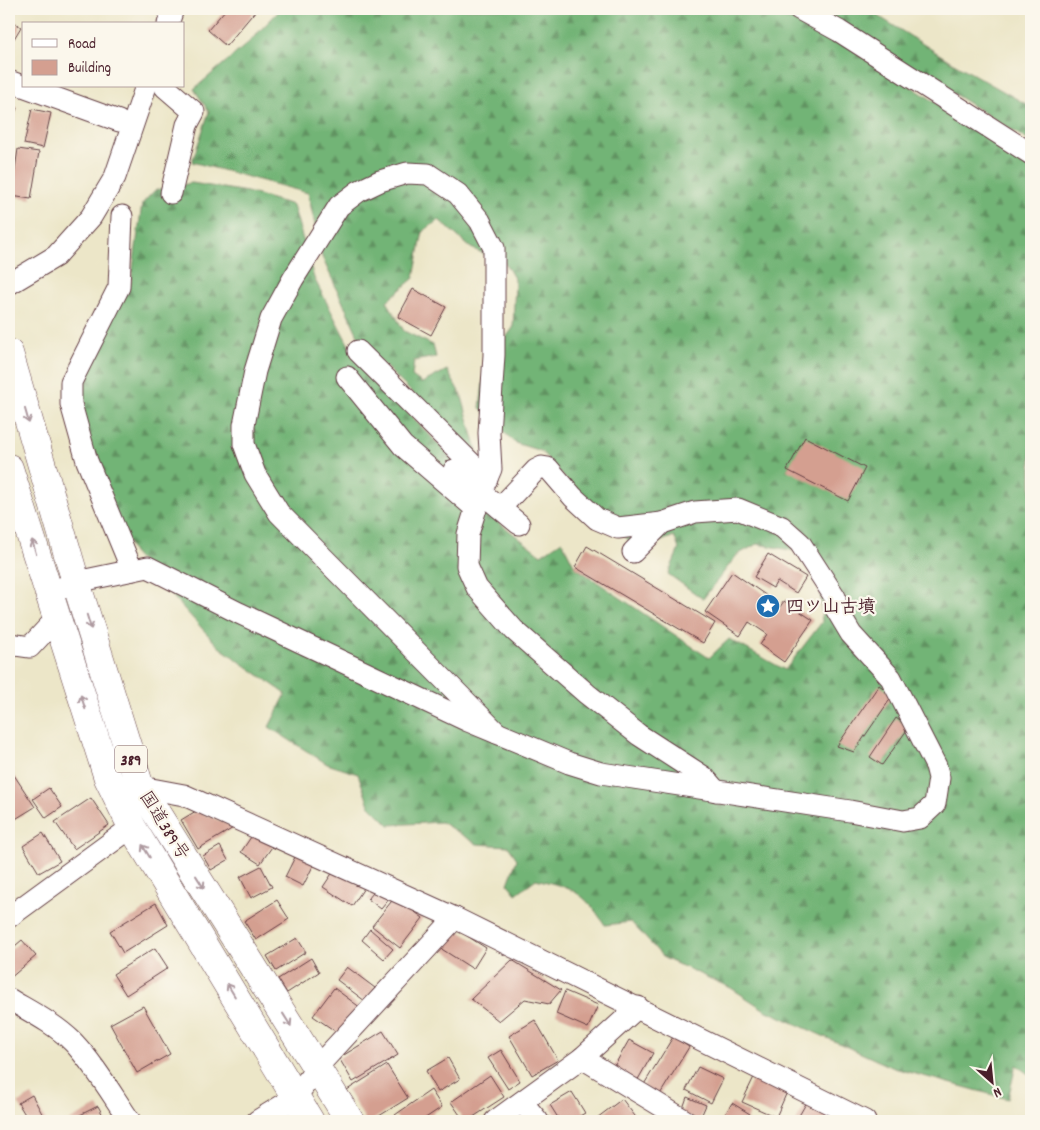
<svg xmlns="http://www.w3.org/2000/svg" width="1040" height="1130" font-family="Dekko,'Klee One',sans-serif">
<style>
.forest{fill:url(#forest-firs);stroke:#5e6a50}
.building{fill:#d49f90}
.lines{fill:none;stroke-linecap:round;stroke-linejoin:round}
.minor-casing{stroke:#623d43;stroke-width:23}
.highway-casing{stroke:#623d43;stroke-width:29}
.minor{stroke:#fff;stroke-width:21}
.highway{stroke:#fff;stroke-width:28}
.oneway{stroke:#ae9aa0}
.labels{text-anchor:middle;stroke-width:4.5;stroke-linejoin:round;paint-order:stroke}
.shield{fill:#fbf7ec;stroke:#7f6065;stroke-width:1}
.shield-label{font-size:16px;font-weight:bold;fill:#4a1f2b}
.poi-label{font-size:18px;font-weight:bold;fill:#4a1f2b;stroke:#fbf7ec;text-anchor:start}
.street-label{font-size:18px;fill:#4a1f2b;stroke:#fbf7ec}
</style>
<defs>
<pattern id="forest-firs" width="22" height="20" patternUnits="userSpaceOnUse" patternTransform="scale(1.25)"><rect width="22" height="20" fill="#72b476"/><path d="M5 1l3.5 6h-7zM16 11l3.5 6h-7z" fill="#609261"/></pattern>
</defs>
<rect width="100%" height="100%" fill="#fbf7ec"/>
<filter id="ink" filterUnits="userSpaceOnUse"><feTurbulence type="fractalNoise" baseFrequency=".02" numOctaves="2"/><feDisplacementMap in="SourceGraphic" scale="10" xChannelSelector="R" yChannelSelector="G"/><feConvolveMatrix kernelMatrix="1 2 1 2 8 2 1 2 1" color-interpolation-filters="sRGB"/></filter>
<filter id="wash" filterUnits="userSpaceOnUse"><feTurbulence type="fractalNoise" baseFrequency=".0096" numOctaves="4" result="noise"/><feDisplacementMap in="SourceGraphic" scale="20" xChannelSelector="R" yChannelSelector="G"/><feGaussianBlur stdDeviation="1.12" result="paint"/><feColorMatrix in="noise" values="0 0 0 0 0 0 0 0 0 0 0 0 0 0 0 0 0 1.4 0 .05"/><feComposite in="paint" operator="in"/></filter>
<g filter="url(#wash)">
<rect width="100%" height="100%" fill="#ece6c8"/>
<g class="forest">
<path d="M281,9h498l65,34 187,121v912l-15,-11 -8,34 -114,-31 -129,-58 -34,-22 -67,-30 -33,-36 -26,3c-23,-35 -31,-36 -69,-46l-20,15 -8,-10 9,-25 -9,-13 -31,-2 -36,-22 -52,3 -20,-20 -11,-31 -31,-10 -58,-37 17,-33 -67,-47 -86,-94 -39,-86 -18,-73 10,-29 45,-82 11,-79 13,-14 37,-7 55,9 46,13 21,73 42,81 112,116 21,40 52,40 21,-14 13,26 134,91 20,-19 56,31 37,-48 -2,-39 -24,-32 -39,-7 -20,11 -34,44 -35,-25 11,-25 -5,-13 -20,8 -10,10 -16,-14 -16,-21 -44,-37 -27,-31 -26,-8 -35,-35 5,-42 28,-38 2,-48 -10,-17 -34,-15 -32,-28 -16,11 -9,47 -27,23 17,30 29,14 3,12 -22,4 -2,15 10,7 25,-13 15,27 17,61 -117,-114 -40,-87 -14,-64 -116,-31 17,-50 -15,-23 54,-46z"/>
<polygon points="818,9 867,9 950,61 1031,107 1031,142"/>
</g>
<g id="blocks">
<g class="building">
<polygon points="226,9 257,9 226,46 208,30"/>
<polygon points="9,19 21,27 9,47"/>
<polygon points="9,104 17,108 9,128"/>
<polygon points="32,109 51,113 43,148 24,144"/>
<polygon points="18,149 39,152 31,199 11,196"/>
<polygon points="413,289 446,307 431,335 398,317"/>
<polygon points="805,437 865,468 848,501 787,470"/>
<polygon points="587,546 715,623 703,643 575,567"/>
<polygon points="768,554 806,577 796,593 777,581 773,588 754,577"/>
<polygon points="732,572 767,596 759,607 773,617 784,601 813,620 784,662 760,645 767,634 749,622 740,636 705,612"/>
<polygon points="879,685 893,695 854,752 837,746"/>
<polygon points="896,718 909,727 882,765 870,757"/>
<polygon points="14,775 35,807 9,823 9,778"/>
<polygon points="49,788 62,807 46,818 33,799"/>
<polygon points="91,798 109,825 74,849 55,822"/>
<polygon points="196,811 235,827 198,849 181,820"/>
<polygon points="255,831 274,844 260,864 241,852"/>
<polygon points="43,833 60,861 39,873 23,846"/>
<polygon points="220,846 228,860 211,870 203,856"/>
<polygon points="297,853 315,862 303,886 285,877"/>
<polygon points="261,866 272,887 251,898 240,877"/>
<polygon points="335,869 364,888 352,906 323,887"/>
<polygon points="378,887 391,897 381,909 368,899"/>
<polygon points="395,897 423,918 400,948 372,926"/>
<polygon points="277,900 289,919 256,940 244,921"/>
<polygon points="156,903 168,925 123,953 110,931"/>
<polygon points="453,927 486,948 473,969 440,948"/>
<polygon points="370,929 393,949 384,959 362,940"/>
<polygon points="297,938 306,952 276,971 267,956"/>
<polygon points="22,940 36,956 9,979 9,951"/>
<polygon points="155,948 168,968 126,995 113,974"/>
<polygon points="311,958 319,972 287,993 278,979"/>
<polygon points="512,960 561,990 549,1004 525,999 499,1021 471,999"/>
<polygon points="347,967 375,988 365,1001 337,980"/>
<polygon points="334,988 361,1008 341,1035 313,1016"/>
<polygon points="565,991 598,1005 588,1028 556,1014"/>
<polygon points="143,1006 170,1054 137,1073 110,1024"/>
<polygon points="535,1020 558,1060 532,1075 509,1036"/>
<polygon points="383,1031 398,1055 353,1082 339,1058"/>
<polygon points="673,1037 689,1047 659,1096 643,1086"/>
<polygon points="629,1040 653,1053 636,1083 612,1070"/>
<polygon points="501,1050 520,1081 508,1089 488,1058"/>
<polygon points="448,1058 460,1079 438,1092 426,1071"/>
<polygon points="387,1065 408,1098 371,1121 366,1121 347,1090"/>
<polygon points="698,1067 723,1079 711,1103 686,1090"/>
<polygon points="490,1075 504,1097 467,1121 464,1121 451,1102"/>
<polygon points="754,1077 787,1092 776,1117 742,1102"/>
<polygon points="431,1090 442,1107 421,1121 399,1121 395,1115"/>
<polygon points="572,1092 585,1113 571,1121 560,1121 550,1105"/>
<polygon points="32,1095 46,1121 29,1121 18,1103"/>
<polygon points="687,1097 706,1105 699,1121 681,1114"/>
<polygon points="622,1099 638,1120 593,1121"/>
<polygon points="808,1100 836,1115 833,1121 796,1121"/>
<polygon points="732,1103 750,1114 746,1121 721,1121"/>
<polygon points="98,1106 106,1121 68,1121"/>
</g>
</g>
</g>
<g filter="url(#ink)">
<use href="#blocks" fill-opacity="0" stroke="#623d43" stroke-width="1"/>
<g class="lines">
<g class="minor-casing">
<g id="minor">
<polyline points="799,9 839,31 1031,154"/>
<polyline points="168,24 173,9"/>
<polyline points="9,81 119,121"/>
<polyline points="165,87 194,112 187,125 171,193"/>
<polyline points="122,216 119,287 71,382 71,404 87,461 132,570"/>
<polyline points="9,284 56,256 91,217 115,177 146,86"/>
<polyline points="358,351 487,479"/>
<polyline points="347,377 403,446 476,509"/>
<polyline points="454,470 519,524"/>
<polyline points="500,508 536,470 542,467 548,468 573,497 597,519 618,528 662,523"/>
<polyline points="61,588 76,582 148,567 239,613 468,721 569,763 601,773 850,811 903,821 920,818 935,804 939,778 936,766 891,678 851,634 836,609 835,597 800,543 782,527 738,509 695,512 662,523 633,552"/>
<polyline points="9,644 30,647 56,619"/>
<polyline points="497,733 279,513 255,474 244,444 244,425 255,371 271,319 293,279 339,206 359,191 380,181 407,173 428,174 458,194 480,221 494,248 494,355 489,433 491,469 481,492 468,534 467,566 477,588 514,630 587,694 639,735 704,777 716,791"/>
<polyline points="130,785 184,795 455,918 865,1121"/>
<polyline points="9,917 132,827"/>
<path d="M9,999c22,13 46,25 64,43 22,23 39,53 57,79"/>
<polyline points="582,1058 686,1121"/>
<polyline points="522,1102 538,1121"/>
<polyline points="257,1121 296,1097 317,1067 455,918"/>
<polyline points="495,1121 582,1058 638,1007"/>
</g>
</g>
<g class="highway-casing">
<g id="highway">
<polyline points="9,353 76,582 140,787 350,1121"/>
<polyline points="9,468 108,778 132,827 310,1121"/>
</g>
</g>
<use href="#minor" class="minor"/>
<use href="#highway" class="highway"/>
</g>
<defs><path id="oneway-shaft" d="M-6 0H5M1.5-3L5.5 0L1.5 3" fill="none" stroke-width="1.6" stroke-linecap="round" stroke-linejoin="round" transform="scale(1.25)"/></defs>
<g class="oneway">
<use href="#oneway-shaft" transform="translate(27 416) rotate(74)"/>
<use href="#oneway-shaft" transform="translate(34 547) rotate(-107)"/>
<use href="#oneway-shaft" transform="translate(89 622) rotate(73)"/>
<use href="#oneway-shaft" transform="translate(83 702) rotate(-108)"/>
<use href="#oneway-shaft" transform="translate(146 851) rotate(-121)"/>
<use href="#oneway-shaft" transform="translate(200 882) rotate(58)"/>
<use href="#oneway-shaft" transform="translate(231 990) rotate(-121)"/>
<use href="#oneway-shaft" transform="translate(287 1020) rotate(58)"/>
</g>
</g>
<defs>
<g id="sight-disc" transform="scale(1.25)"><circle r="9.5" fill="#1f6fb2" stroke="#fbf7ec"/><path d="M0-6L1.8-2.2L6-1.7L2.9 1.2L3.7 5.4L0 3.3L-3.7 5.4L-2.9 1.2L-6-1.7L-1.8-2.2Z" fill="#fff"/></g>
</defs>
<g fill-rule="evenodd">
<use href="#sight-disc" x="768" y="606"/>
</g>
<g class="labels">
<rect class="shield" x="115" y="745.5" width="32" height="27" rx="4"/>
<g class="shield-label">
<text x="131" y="765">389</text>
</g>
<g class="poi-label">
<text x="786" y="612">四ツ山古墳</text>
</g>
<g class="street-label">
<text transform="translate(165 825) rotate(58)" y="6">国道389号</text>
</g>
</g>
<rect width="1040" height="1130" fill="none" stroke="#fbf7ec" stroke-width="30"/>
<rect x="22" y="22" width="162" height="65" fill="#fbf7ec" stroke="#b4a19f"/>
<rect x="32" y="39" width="25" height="8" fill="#ffffff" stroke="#b4a19f"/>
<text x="68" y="48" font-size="15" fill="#4a1f2b">Road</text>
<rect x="32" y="60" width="25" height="15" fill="#d49f90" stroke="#b4a19f"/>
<text x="68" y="72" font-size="15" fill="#4a1f2b">Building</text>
<g transform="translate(992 1082) rotate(153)" stroke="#fbf7ec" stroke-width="4" paint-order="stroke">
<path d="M0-4L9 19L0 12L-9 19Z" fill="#4a1f2b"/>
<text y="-8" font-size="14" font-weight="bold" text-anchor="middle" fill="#4a1f2b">N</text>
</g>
</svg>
